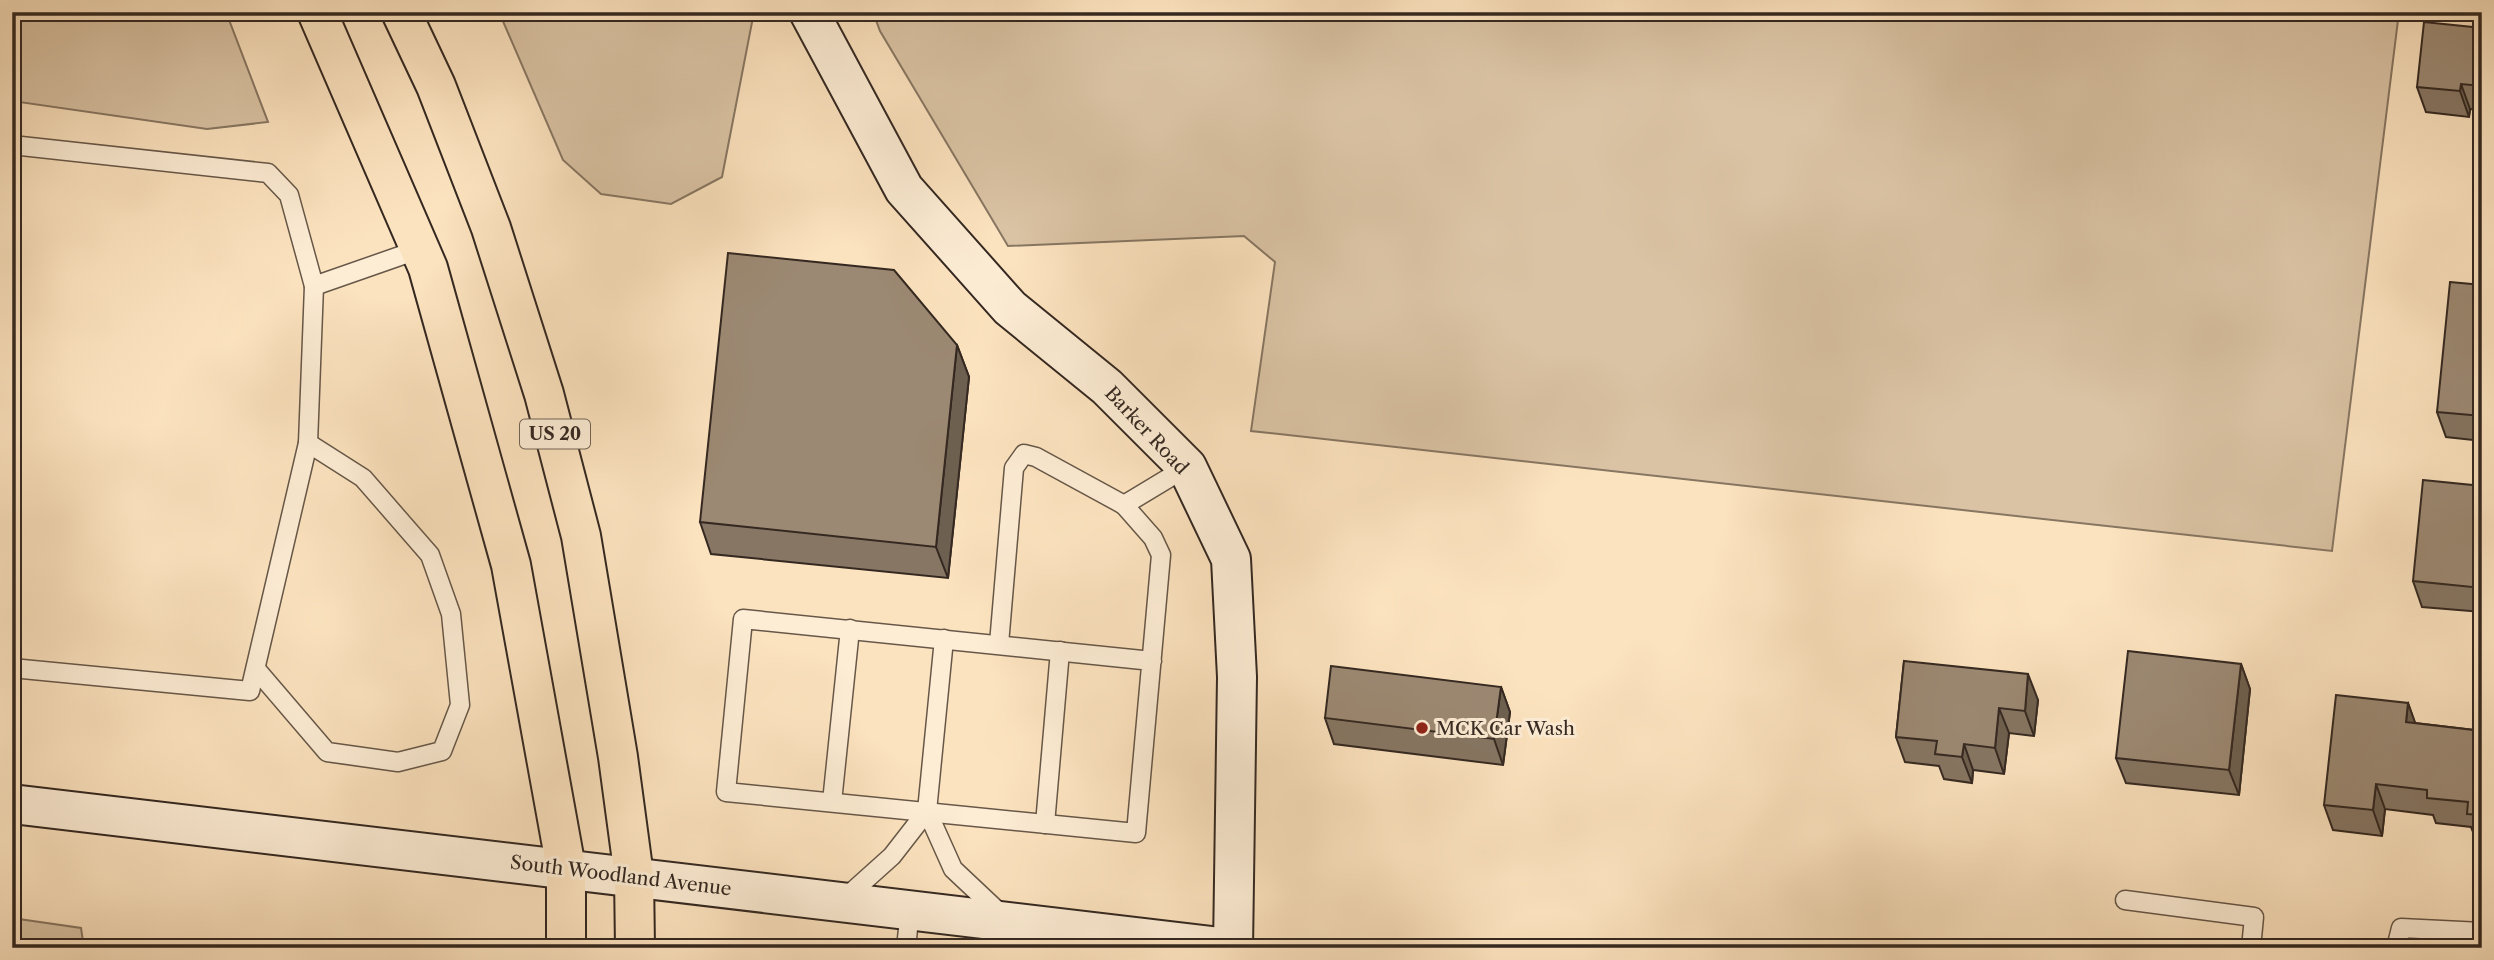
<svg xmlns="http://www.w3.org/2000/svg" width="2494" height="960" font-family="'Libre Caslon Text',serif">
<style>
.green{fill:#dac3a4;stroke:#877662;stroke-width:2}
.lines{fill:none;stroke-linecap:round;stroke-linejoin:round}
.lane-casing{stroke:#665748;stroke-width:21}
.secondary-casing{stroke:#342821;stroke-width:42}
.primary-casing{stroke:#342821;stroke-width:42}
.lane{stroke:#fdedd5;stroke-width:18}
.secondary{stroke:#fdedd5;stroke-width:38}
.primary{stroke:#fce3bf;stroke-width:38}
.wall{fill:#867663;stroke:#342821;stroke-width:2}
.shaded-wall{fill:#6d6050;stroke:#342821;stroke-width:2}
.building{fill:#9c8973;stroke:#342821;stroke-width:2}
.poi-dot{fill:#8f2418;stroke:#fdedd5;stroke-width:2.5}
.labels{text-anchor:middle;stroke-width:6;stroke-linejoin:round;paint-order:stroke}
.shield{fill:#fdedd5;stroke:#706357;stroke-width:2}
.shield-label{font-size:18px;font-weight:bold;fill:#342821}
.street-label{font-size:19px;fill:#342821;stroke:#fdedd5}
.poi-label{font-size:19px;fill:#342821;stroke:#fdedd5;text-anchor:start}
</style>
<rect width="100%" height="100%" fill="#fce3bf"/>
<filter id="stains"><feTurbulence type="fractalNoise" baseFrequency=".00286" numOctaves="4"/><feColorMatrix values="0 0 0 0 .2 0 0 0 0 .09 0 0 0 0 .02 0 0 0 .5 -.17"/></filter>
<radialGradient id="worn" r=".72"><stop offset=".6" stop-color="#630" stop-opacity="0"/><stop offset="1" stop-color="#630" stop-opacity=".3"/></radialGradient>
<g class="green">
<polygon points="12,12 226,12 268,122 207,129 12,101"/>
<polygon points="499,12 754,12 722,177 671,204 601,194 563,160"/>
<polygon points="873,12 2399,12 2332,551 1251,431 1275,262 1244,236 1008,246 880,31"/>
<polygon points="12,918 81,928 84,948 12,948"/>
</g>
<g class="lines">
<g class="lane-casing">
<g id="lane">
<polyline points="12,145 268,173 289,195 314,286 420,249"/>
<polyline points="1124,505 1153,538 1161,555 1136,833 726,792 743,619 1152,661"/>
<polyline points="944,639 927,811 953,869 1004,917"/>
<polyline points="999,644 1014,468 1024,454 1036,457 1124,505 1187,467"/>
<polyline points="12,668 250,691 308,443 314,286"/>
<polyline points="256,669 327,752 398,762 442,751 460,705 451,614 430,555 363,478 308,443"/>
<polyline points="832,802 850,629"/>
<polyline points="1045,824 1060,651"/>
<polyline points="843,900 892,856 927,811"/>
<polyline points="2125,900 2254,917 2251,948"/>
<polyline points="906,948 910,910"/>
<polyline points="2396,948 2401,928 2482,932"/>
</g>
</g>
<g class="secondary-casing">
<g id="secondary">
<polyline points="809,12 904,189 1010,308 1107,387 1187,467 1231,559 1237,677 1233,948"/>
<polyline points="12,804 1229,948"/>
</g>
</g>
<g class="primary-casing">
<g id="primary">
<polyline points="317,12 428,268 511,565 566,868 566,948"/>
<polyline points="401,12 436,86 491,228 544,394 581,536 618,757 634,876 635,948"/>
</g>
</g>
<use href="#lane" class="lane"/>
<use href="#secondary" class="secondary"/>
<use href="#primary" class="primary"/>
</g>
<g class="wall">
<polygon points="2482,28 2482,110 2470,109 2469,117 2426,112 2417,87"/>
<polygon points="2482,285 2482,441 2446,437 2437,412"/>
<polygon points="957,345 969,377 948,578 711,554 700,522"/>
<polygon points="2482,486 2482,612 2422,607 2413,581"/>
<polygon points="1904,661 2038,700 2034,736 2009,733 2004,774 1973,770 1972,783 1944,779 1939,766 1905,762 1896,737"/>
<polygon points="2241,664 2250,689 2239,795 2126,783 2116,758"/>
<polygon points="1501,687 1510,712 1503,765 1334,744 1325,718"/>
<polygon points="2408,703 2415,723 2482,731 2482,840 2476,839 2471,827 2436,823 2433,815 2385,809 2382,836 2333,830 2324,805"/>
</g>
<g class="shaded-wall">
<polygon points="2461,84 2470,109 2469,117 2460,91"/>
<polygon points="957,345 969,377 948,578 936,547"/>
<polygon points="2241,664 2250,689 2239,795 2229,770"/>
<polygon points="2028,674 2038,700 2034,736 2025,711"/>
<polygon points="1501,687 1510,712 1503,765 1494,739"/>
<polygon points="2408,703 2417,728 2406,722"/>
<polygon points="1999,708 2009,733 2004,774 1995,748"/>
<polygon points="1964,744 1973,770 1972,783 1962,757"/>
<polygon points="2376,784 2385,809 2382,836 2373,810"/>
</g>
<g class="building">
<polygon points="2424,22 2482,28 2482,86 2461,84 2460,91 2417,87"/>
<polygon points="728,253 894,270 957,345 936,547 700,522"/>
<polygon points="2450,282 2482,285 2482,416 2437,412"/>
<polygon points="2423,480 2482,486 2482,588 2413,581"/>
<polygon points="2128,651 2241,664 2229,770 2116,758"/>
<polygon points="1904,661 2028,674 2025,711 1999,708 1995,748 1964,744 1962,757 1935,754 1937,741 1896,737"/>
<polygon points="1331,666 1501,687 1494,739 1325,718"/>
<polygon points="2336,695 2408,703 2406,722 2482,731 2482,815 2467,814 2468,802 2427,798 2427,790 2376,784 2373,810 2324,805"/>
</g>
<circle class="poi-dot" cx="1422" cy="728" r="7"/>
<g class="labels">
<rect class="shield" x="520" y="419.5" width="70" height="29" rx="5"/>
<g class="shield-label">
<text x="555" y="440">US 20</text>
</g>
<g class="street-label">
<text transform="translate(1147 430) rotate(47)" y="7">Barker Road</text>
<text transform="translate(621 875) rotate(7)" y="7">South Woodland Avenue</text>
</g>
<g class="poi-label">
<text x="1436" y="735">MCK Car Wash</text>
</g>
</g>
<rect width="2494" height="960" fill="none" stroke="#fce3bf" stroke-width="42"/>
<rect x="14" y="14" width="2466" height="932" fill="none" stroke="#342821" stroke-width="3.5"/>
<rect x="21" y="21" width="2452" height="918" fill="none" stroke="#342821" stroke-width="2"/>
<rect width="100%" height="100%" filter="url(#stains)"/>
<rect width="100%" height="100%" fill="url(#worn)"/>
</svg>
